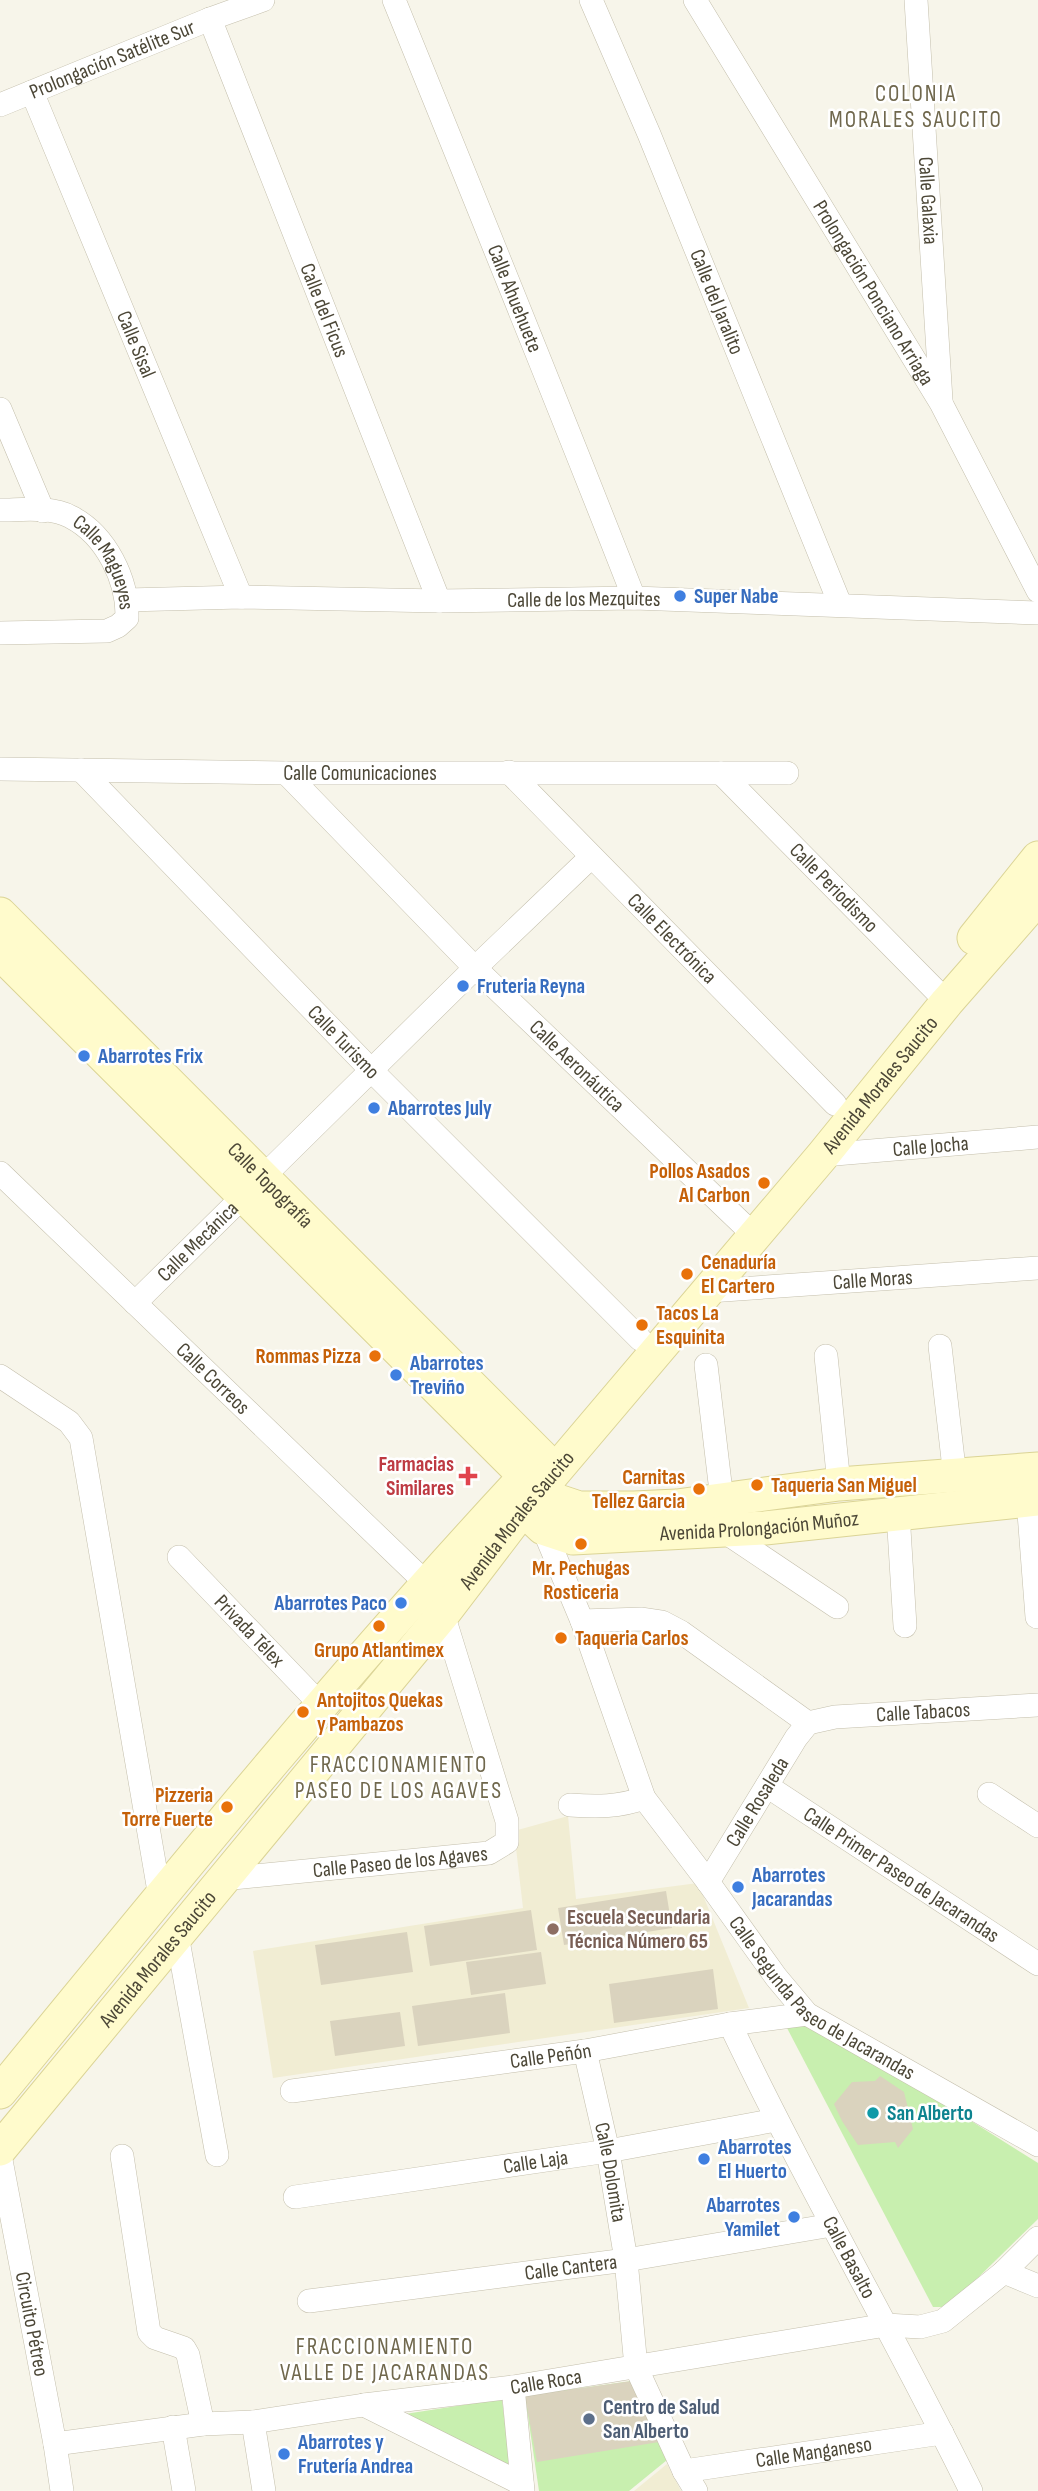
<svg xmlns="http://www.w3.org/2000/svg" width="1038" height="2491" font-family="'Sofia Sans Condensed',sans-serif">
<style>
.education{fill:#f1edd3}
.green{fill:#c8efaf}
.building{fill:#dad3be}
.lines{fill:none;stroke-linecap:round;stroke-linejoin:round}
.street-casing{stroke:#c4bfac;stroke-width:24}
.secondary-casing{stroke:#dbd496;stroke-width:35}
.street{stroke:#fff;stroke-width:23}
.secondary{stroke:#fffbcc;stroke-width:33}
.shop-dot{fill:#3f7fe0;stroke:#fff;stroke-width:2.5}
.food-dot{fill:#e8710a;stroke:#fff;stroke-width:2.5}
.health-dot{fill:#e0444e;stroke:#fff;stroke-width:2.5}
.education-dot{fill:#8d6e63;stroke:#fff;stroke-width:2.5}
.culture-dot{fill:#0f9aa8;stroke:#fff;stroke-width:2.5}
.service-dot{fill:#5c6f8a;stroke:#fff;stroke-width:2.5}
.labels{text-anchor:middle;stroke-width:5;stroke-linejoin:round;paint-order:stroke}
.street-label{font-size:21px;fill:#4c4737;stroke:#fff}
.shop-label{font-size:21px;font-weight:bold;fill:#366cbe;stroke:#fff;text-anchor:start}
.food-label{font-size:21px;font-weight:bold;fill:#c56008;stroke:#fff;text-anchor:start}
.health-label{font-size:21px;font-weight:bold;fill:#be3a42;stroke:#fff;text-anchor:end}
.education-label{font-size:21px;font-weight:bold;fill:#785e54;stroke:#fff;text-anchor:start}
.culture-label{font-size:21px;font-weight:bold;fill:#0d838f;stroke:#fff;text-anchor:start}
.service-label{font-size:21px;font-weight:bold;fill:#4e5e75;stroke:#fff;text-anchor:start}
.neighbourhood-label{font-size:23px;letter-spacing:2px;fill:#70684d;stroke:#fff}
</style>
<rect width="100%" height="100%" fill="#f7f5ea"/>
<g class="education">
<polygon points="568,1816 576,1899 698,1883 749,2008 273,2078 253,1951 523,1908 514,1831"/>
<polygon points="667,2464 681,2491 634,2491"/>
</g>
<g class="green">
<polygon points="811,2020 1038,2163 1038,2219 948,2307 933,2307 787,2028"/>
<polygon points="632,2381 667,2460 629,2491 539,2491 525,2396"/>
<polygon points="502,2399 511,2475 392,2416"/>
</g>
<g class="building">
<polygon points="666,1891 672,1928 564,1945 558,1908"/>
<polygon points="531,1910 537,1950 430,1966 424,1926"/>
<polygon points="407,1932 413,1972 321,1985 315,1945"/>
<polygon points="541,1952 546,1984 471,1995 466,1962"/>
<polygon points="713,1969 718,2009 614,2023 609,1984"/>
<polygon points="505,1993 510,2033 418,2046 412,2006"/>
<polygon points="400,2012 405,2046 335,2056 330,2021"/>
<polygon points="880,2076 904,2092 913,2129 898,2148 895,2142 858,2145 842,2121 834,2104 852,2082 875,2081"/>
<polygon points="632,2381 659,2442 537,2462 525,2396"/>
</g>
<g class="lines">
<g class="street-casing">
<g id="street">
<path id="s1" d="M394,0c81,199 162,398 240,598"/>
<path id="s2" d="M591,0l58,134 191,470"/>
<path id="s3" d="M695,0l246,403 97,188"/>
<path id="s4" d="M916,0l25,400"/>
<path id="s5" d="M210,19l229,582"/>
<path id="s6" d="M32,92l209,505"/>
<path id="s7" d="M0,105l210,-86 53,-19"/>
<polyline points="0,409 43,511"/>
<path id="s8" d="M0,510c22,0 51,-4 71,7 35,18 57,63 56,101l-9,8 -11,5 -107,2"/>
<path id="s9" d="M127,600l114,-3 198,4 195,-3 404,15"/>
<path id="s10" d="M0,769l286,4h501"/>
<path id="s11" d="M81,770l291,301 268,268"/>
<path id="s12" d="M509,772l326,332"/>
<path id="s13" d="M286,773l189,195 279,267"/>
<path id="s14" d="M721,773l226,229"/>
<path id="s15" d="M823,1155l215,-18"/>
<path id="s16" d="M0,1173l426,410"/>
<path id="s17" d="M709,1291l329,-23"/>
<path id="s18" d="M135,1303l340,-335 116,-111"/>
<polyline points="940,1346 955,1477"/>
<polyline points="826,1356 839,1484"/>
<polyline points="706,1365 722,1500"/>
<polyline points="0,1376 69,1422 81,1438 160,1897"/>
<polyline points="1027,1487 1037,1617"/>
<polyline points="898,1513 905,1626"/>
<path id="s19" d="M543,1528l39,93 62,177 64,84 68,95 31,37 231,131"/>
<polyline points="722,1530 837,1607"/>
<path id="s20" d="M179,1557l141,147"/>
<polyline points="582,1621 642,1619 662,1622 681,1632 808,1723"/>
<path id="s21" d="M808,1723l27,-6 203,-12"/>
<path id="s22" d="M767,1786l271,178"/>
<polyline points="989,1794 1038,1826"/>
<path d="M570,1805c27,2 49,2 74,-7"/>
<path id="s23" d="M223,1879l266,-26 18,-11v-21l-64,-207"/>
<path id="s24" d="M708,1882l88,-144 12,-15"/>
<polyline points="177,1935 217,2155"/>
<path id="s25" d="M730,2024c75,158 164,310 241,467"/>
<path id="s26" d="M585,2051l23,100 18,109 10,107 48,104 12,20"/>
<path id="s27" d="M292,2091l293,-40 145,-27 77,-10"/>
<path id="s28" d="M0,2155l55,289 7,47"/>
<polyline points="122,2156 149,2332 155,2338 184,2348 188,2355 203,2424"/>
<path id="s29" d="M295,2197l313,-46 168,-31"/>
<polyline points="1004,2272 1038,2286"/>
<path id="s30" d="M309,2301l317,-41 206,-35"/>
<polyline points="513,2387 523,2491"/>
<polyline points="364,2405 522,2484"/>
<polyline points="253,2422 264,2491"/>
<polyline points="173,2427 184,2491"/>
<path id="s31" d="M55,2444l148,-20 50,-2 111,-17 149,-18 373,-62 34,2 23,-6 61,-49 34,-34"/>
<path id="s32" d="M684,2471l258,-38"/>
</g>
</g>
<g class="secondary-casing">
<g id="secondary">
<path id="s33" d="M0,914l542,543"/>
<polyline points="974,938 1038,858"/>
<polyline points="0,953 525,1476"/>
<path id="s34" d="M525,1489l-2,20 20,19 30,10 192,-10 273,-29"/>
<polyline points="541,1489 558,1501 579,1508 634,1508 677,1506 839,1484 1038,1469"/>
<path d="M0,2092c169,-206 336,-412 518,-608"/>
<path id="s35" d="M0,2149l443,-535 80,-105 300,-354 124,-153 91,-104"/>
</g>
</g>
<use href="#street" class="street"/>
<use href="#secondary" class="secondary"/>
</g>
<g class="shop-dot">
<circle cx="680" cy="596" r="7"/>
<circle cx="463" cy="986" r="7"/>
<circle cx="84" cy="1056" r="7"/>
<circle cx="374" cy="1108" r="7"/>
<circle cx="396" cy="1375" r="7"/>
<circle cx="401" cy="1603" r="7"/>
<circle cx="738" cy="1887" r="7"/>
<circle cx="704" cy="2159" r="7"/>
<circle cx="794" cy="2217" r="7"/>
<circle cx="284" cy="2454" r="7"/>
</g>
<g class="food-dot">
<circle cx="764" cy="1183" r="7"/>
<circle cx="687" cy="1274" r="7"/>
<circle cx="642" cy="1325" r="7"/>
<circle cx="375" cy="1356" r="7"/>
<circle cx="757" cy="1485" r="7"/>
<circle cx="699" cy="1489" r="7"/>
<circle cx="581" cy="1544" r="7"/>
<circle cx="379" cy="1626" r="7"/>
<circle cx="561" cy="1638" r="7"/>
<circle cx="303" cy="1712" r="7"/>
<circle cx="227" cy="1807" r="7"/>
</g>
<path class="health-dot" d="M464.5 1465.5h7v7h7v7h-7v7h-7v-7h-7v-7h7z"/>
<circle class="education-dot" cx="553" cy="1929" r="7"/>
<circle class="culture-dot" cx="873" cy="2113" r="7"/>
<circle class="service-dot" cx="589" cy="2419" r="7"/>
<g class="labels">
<g class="street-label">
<text dy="7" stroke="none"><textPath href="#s7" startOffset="121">Prolongación Satélite Sur</textPath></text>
<text dy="7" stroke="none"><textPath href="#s4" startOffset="201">Calle Galaxia</textPath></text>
<text dy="7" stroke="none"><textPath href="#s3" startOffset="343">Prolongación Ponciano Arriaga</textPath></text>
<text dy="7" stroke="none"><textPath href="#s1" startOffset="322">Calle Ahuehuete</textPath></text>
<text dy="7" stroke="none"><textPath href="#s2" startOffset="327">Calle del Jaralito</textPath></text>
<text dy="7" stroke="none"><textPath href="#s5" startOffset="313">Calle del Ficus</textPath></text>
<text dy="7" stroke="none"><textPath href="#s6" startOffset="273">Calle Sisal</textPath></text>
<text dy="7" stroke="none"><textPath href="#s8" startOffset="131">Calle Magueyes</textPath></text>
<text dy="7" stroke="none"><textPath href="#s9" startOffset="457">Calle de los Mezquites</textPath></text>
<text dy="7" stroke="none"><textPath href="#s10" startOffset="360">Calle Comunicaciones</textPath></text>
<text dy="7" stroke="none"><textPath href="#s14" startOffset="161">Calle Periodismo</textPath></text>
<text dy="7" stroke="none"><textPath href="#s12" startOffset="233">Calle Electrónica</textPath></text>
<text dy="7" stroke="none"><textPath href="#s11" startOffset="378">Calle Turismo</textPath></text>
<text dy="7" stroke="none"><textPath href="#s13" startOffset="413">Calle Aeronáutica</textPath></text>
<text dy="7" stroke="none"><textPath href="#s35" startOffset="1381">Avenida Morales Saucito</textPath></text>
<text dy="7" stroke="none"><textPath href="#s15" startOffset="108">Calle Jocha</textPath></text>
<text dy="7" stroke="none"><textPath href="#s33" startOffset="383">Calle Topografía</textPath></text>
<text dy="7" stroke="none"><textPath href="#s18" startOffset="88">Calle Mecánica</textPath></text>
<text dy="7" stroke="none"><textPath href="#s17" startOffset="164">Calle Moras</textPath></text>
<text dy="7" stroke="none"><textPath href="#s16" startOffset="296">Calle Correos</textPath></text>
<text dy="7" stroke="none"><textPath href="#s35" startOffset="814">Avenida Morales Saucito</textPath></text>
<text dy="7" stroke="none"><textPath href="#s34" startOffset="266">Avenida Prolongación Muñoz</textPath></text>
<text dy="7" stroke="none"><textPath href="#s20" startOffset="102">Privada Télex</textPath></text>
<text dy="7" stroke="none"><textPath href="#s21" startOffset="116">Calle Tabacos</textPath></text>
<text dy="7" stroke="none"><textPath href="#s24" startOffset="94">Calle Rosaleda</textPath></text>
<text dy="7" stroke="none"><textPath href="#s23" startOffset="178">Calle Paseo de los Agaves</textPath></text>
<text dy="7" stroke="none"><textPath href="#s22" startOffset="161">Calle Primer Paseo de Jacarandas</textPath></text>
<text dy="7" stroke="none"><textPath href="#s35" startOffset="247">Avenida Morales Saucito</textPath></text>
<text dy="7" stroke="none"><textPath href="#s19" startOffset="560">Calle Segunda Paseo de Jacarandas</textPath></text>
<text dy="7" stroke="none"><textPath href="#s27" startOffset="261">Calle Peñón</textPath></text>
<text dy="7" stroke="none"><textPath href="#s29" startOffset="243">Calle Laja</textPath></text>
<text dy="7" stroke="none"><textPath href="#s26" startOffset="124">Calle Dolomita</textPath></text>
<text dy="7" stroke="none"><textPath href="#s25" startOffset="262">Calle Basalto</textPath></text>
<text dy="7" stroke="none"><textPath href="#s30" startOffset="264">Calle Cantera</textPath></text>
<text dy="7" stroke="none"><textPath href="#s28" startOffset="172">Circuito Pétreo</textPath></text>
<text dy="7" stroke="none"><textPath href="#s31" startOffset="495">Calle Roca</textPath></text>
<text dy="7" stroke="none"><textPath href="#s32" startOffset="131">Calle Manganeso</textPath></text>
</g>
<g class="shop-label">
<text x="694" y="603">Super Nabe</text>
<text x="477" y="993">Fruteria Reyna</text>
<text x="98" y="1063">Abarrotes Frix</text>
<text x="388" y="1115">Abarrotes July</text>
<text x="410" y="1370">Abarrotes<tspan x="410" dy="24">Treviño</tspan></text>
<text x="387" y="1610" text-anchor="end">Abarrotes Paco</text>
<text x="752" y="1882">Abarrotes<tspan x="752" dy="24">Jacarandas</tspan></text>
<text x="718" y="2154">Abarrotes<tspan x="718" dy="24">El Huerto</tspan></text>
<text x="780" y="2212" text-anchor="end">Abarrotes<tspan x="780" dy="24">Yamilet</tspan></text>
<text x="298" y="2449">Abarrotes y<tspan x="298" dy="24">Frutería Andrea</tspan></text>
</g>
<g class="food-label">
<text x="750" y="1178" text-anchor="end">Pollos Asados<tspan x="750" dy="24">Al Carbon</tspan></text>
<text x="701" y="1269">Cenaduría<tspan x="701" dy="24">El Cartero</tspan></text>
<text x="656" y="1320">Tacos La<tspan x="656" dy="24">Esquinita</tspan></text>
<text x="361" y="1363" text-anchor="end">Rommas Pizza</text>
<text x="685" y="1484" text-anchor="end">Carnitas<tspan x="685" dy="24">Tellez Garcia</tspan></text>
<text x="771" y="1492">Taqueria San Miguel</text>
<text x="581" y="1575" text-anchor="middle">Mr. Pechugas<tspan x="581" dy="24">Rosticeria</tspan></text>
<text x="575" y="1645">Taqueria Carlos</text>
<text x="379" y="1657" text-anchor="middle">Grupo Atlantimex</text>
<text x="317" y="1707">Antojitos Quekas<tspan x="317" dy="24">y Pambazos</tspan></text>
<text x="213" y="1802" text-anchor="end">Pizzeria<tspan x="213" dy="24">Torre Fuerte</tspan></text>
</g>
<g class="health-label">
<text x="454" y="1471">Farmacias<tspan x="454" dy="24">Similares</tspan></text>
</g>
<g class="education-label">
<text x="567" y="1924">Escuela Secundaria<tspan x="567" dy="24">Técnica Número 65</tspan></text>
</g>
<g class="culture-label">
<text x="887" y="2120">San Alberto</text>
</g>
<g class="service-label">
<text x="603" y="2414">Centro de Salud<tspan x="603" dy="24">San Alberto</tspan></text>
</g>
<g class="neighbourhood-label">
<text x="916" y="101">COLONIA<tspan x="916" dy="26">MORALES SAUCITO</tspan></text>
<text x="399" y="1772">FRACCIONAMIENTO<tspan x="399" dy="26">PASEO DE LOS AGAVES</tspan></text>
<text x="385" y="2354">FRACCIONAMIENTO<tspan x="385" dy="26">VALLE DE JACARANDAS</tspan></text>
</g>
</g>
</svg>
